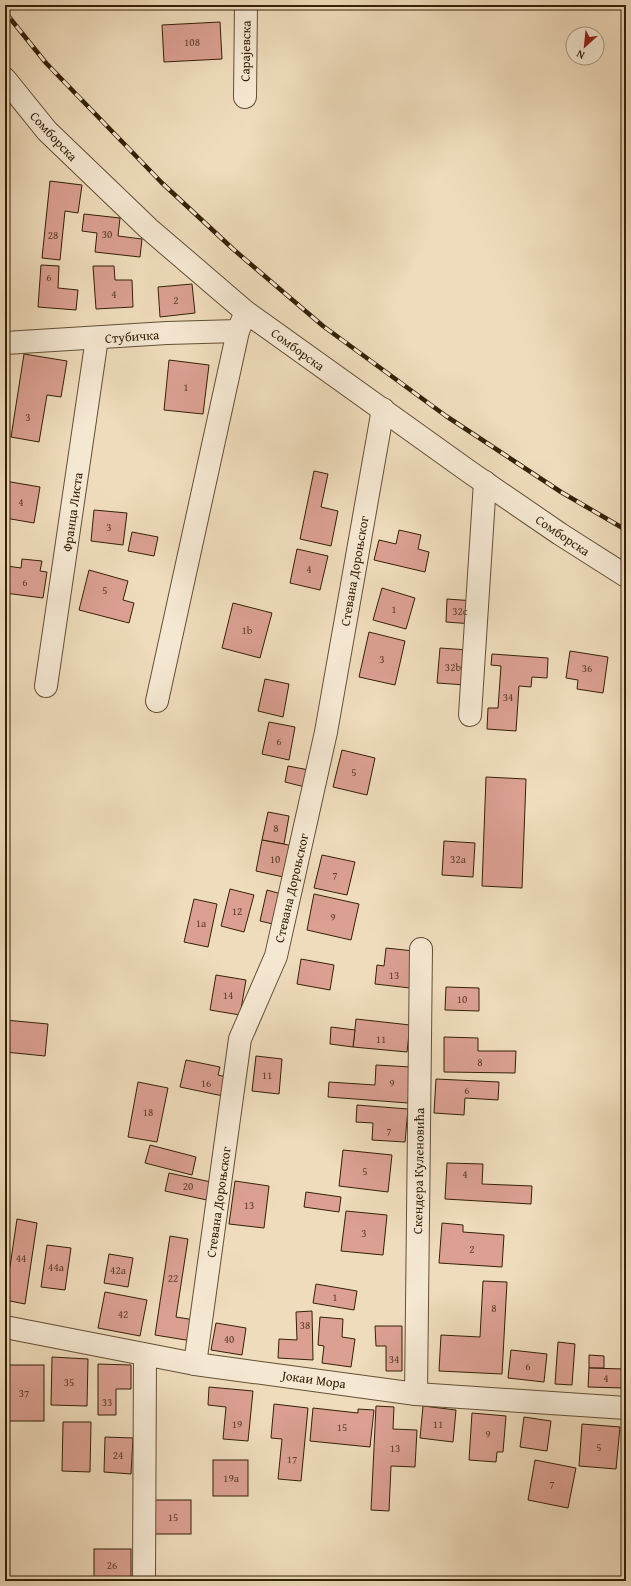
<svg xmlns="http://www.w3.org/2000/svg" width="631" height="1586" font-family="'Gentium Book Plus',serif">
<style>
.building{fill:#dba092;stroke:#342106}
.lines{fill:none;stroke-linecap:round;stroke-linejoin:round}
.minor-casing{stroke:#635034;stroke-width:24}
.minor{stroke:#f5e8d3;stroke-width:22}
.rail-casing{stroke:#342106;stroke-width:4.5}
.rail{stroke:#f5e8d3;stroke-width:3;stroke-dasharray:9;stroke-linecap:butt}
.labels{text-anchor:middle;stroke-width:4;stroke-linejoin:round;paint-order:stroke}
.number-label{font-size:11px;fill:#5e4129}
.street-label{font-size:13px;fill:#342106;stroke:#f5e8d3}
</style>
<rect width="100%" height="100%" fill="#efdcbc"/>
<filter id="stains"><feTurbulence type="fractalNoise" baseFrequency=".005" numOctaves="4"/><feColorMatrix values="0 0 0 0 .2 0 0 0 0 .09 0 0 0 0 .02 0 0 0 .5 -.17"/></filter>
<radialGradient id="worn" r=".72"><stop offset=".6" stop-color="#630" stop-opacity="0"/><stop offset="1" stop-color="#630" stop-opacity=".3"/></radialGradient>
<g class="building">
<polygon points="220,22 222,59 164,62 162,25"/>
<polygon points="50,181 82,185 78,213 65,211 60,260 42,258"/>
<polygon points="84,214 120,218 118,236 142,239 140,257 95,252 97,233 82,231"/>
<polygon points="41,265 59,266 58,288 78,290 76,310 38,307"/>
<polygon points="93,266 114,266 115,280 132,280 133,307 96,309"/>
<polygon points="192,284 195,313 160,317 158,287"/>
<polygon points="24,354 67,361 61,397 47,395 39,442 11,437"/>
<polygon points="169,360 209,365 203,414 164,410"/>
<polygon points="314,471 328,474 321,507 338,511 331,546 300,539"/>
<polygon points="5,481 40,487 34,523 5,518"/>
<polygon points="94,510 127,513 123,545 91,541"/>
<polygon points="399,530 421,535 418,549 429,552 425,572 374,560 379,540 396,544"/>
<polygon points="132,532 158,537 154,556 128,551"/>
<polygon points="297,549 328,556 320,590 290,583"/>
<polygon points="22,559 42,561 40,571 47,572 43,598 5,593 5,560 8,560 7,566 21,568"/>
<polygon points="89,570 128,581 123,600 134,603 129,623 79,610"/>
<polygon points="382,588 415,598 406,629 373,620"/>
<polygon points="447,599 475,601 473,624 446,622"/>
<polygon points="233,603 272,613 260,658 222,648"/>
<polygon points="369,632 405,641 395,685 359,677"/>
<polygon points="440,648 469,650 466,685 437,683"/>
<polygon points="570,651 608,657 603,693 577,689 578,680 566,678"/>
<polygon points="492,654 548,658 547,678 532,677 531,687 519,686 516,731 487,729 488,708 498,708 501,666 491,665"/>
<polygon points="265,679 289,684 283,717 258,711"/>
<polygon points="269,722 295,727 289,760 262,754"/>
<polygon points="342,750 375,758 367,795 333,787"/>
<polygon points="288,766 309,770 305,787 285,782"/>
<polygon points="486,777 526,779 522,888 482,886"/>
<polygon points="268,812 289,816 284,844 262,840"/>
<polygon points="262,840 294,846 288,878 256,871"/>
<polygon points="444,841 475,843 473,877 442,875"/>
<polygon points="322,855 355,862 347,895 314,888"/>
<polygon points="230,889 254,895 244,932 221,926"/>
<polygon points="267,890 285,895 277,925 260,921"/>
<polygon points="314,894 359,904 351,940 307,930"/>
<polygon points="194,899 217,904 208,947 184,942"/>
<polygon points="386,948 414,951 410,988 375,984 377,965 384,966"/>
<polygon points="301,959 334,965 330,990 297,984"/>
<polygon points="216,975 246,980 240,1015 210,1010"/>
<polygon points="446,987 479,988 479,1011 445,1010"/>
<polygon points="356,1019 410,1025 407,1052 353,1047"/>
<polygon points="5,1020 48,1024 45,1056 5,1052"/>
<polygon points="331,1027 355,1030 353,1047 330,1044"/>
<polygon points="444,1037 478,1038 478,1051 516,1051 515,1073 444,1072"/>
<polygon points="256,1056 282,1059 279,1094 252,1091"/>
<polygon points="186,1060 220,1067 218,1075 231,1078 228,1097 180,1087"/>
<polygon points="376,1065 411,1067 408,1103 328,1097 329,1082 375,1085"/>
<polygon points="436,1079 499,1082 498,1100 465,1098 464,1115 434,1113"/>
<polygon points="138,1082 168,1088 157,1142 128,1137"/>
<polygon points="357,1105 408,1109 405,1142 372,1140 373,1123 356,1122"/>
<polygon points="150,1145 196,1157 192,1175 145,1163"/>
<polygon points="343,1150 392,1155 388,1192 339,1186"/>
<polygon points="447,1163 483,1164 482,1184 532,1186 531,1204 445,1199"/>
<polygon points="169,1173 211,1182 207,1200 165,1191"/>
<polygon points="235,1181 269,1186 264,1228 229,1224"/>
<polygon points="306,1192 341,1197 339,1212 304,1207"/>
<polygon points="346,1211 387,1215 383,1255 341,1251"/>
<polygon points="17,1219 37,1223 25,1304 5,1300"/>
<polygon points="442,1223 463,1225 463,1232 504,1235 502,1267 439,1263"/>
<polygon points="170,1236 188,1239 176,1317 195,1320 192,1341 155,1335"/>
<polygon points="47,1245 71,1248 65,1290 41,1287"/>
<polygon points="109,1254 133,1258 128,1287 104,1283"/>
<polygon points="483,1281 507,1282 502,1374 439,1371 441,1335 480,1337"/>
<polygon points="316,1284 357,1291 354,1310 313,1303"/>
<polygon points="105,1292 147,1300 140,1336 98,1328"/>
<polygon points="312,1311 313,1360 278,1358 279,1339 297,1340 296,1312"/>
<polygon points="320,1317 343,1319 342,1337 355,1339 351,1367 322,1363 324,1346 318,1345"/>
<polygon points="216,1323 246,1328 242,1355 211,1350"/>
<polygon points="375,1326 402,1326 402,1371 386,1371 386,1346 376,1346"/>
<polygon points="558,1342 575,1344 572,1385 555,1384"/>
<polygon points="511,1350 547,1354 544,1382 508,1378"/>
<polygon points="589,1355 604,1356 604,1368 589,1368"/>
<polygon points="52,1357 88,1359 87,1406 51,1405"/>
<polygon points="98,1364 131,1365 131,1389 116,1389 116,1415 98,1415"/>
<rect x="5" y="1365" width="39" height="56"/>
<polygon points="589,1368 624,1369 623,1388 588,1387"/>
<polygon points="209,1387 253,1391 248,1441 223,1439 226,1407 208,1405"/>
<polygon points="274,1404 308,1408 301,1481 278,1479 282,1439 271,1438"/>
<polygon points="376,1406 394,1407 393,1429 417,1430 415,1467 391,1466 389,1511 371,1510"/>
<polygon points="423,1406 456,1410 453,1442 420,1438"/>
<polygon points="313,1408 358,1413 358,1409 374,1410 370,1447 310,1441"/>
<polygon points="472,1413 506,1416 503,1452 497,1452 496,1462 469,1460"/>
<polygon points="524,1417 551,1421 547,1451 520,1447"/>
<polygon points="63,1422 91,1422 90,1472 62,1471"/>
<polygon points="582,1424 620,1427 616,1469 579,1466"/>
<polygon points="105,1437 133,1438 131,1474 104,1472"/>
<rect x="213" y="1460" width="35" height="36"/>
<polygon points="535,1460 576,1468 568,1508 528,1500"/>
<rect x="155" y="1500" width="36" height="34"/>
<rect x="94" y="1549" width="37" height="32"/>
</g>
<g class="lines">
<g class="minor-casing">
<g id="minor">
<polyline points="5,79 47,131 148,228 246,312 471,473 560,534 626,576"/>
<polyline points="245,97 246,5"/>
<polyline points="5,343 167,333 238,331 243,319"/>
<polyline points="46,686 97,338"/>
<polyline points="157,701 238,331"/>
<polyline points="470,715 485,482"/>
<polyline points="5,1327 195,1364 416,1394 626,1408"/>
<polyline points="195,1364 240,1039 276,956 326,732 383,409"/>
<polyline points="416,1394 421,949"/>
<polyline points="144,1581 145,1355"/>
</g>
</g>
<use href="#minor" class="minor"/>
<g class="rail-casing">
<polyline id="rail" points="5,12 46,63 162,183 233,249 323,326 446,416 561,492 626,530"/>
</g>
<use href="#rail" class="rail"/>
</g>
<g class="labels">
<g class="number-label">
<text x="192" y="46">108</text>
<text x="107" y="238">30</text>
<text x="53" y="239">28</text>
<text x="49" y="281">6</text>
<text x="114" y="298">4</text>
<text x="176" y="304">2</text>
<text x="186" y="391">1</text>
<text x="28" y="421">3</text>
<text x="21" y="506">4</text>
<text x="109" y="531">3</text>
<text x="309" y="573">4</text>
<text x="25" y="586">6</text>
<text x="105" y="594">5</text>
<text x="394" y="613">1</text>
<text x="460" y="615">32c</text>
<text x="247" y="634">1b</text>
<text x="382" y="663">3</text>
<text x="453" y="671">32b</text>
<text x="587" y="672">36</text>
<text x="508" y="701">34</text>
<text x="279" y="745">6</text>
<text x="354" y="776">5</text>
<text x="276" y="832">8</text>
<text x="275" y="863">10</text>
<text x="458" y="863">32a</text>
<text x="335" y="879">7</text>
<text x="237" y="915">12</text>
<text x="333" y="921">9</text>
<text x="201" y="927">1a</text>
<text x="394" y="979">13</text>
<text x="228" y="999">14</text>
<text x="462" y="1003">10</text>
<text x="381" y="1043">11</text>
<text x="480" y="1066">8</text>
<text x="267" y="1079">11</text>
<text x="206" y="1087">16</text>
<text x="392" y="1087">9</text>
<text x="467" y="1094">6</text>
<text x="148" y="1116">18</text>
<text x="389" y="1135">7</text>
<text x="365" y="1175">5</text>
<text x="465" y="1178">4</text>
<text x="188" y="1190">20</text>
<text x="249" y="1209">13</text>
<text x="364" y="1237">3</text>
<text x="472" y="1253">2</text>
<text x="21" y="1262">44</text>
<text x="56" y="1271">44a</text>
<text x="118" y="1274">42a</text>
<text x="173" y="1282">22</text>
<text x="335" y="1301">1</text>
<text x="494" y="1312">8</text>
<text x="123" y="1318">42</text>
<text x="305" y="1329">38</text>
<text x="229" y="1343">40</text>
<text x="394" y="1363">34</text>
<text x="528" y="1370">6</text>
<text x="606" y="1382">4</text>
<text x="69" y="1386">35</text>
<text x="24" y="1397">37</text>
<text x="107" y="1406">33</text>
<text x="237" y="1428">19</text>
<text x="438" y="1428">11</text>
<text x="342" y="1431">15</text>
<text x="488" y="1438">9</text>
<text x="599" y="1451">5</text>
<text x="395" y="1452">13</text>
<text x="118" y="1459">24</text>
<text x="292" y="1463">17</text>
<text x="231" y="1482">19a</text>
<text x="552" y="1488">7</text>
<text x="173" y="1521">15</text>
<text x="112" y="1569">26</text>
</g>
<g class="street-label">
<text transform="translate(245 51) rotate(-89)" y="5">Сарајевска</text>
<text transform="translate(54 136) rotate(47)" y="5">Сомборска</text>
<text transform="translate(132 336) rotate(-4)" y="5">Стубичка</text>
<text transform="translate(298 349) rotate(36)" y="5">Сомборска</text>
<text transform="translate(72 512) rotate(-82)" y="5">Франца Листа</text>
<text transform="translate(563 535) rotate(34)" y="5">Сомборска</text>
<text transform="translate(354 571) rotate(-80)" y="5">Стевана Дороњског</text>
<text transform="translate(291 888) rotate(-77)" y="5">Стевана Дороњског</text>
<text transform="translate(418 1171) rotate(-89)" y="5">Скендера Куленовића</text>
<text transform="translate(218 1202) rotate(-82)" y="5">Стевана Дороњског</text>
<text transform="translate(314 1379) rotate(8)" y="5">Јокаи Мора</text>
</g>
</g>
<rect width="631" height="1586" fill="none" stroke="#efdcbc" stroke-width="20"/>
<rect x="6" y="6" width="619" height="1574" fill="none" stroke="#342106" stroke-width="2"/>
<rect x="10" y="10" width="611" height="1566" fill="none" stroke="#342106"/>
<g transform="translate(585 46) rotate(207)"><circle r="19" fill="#f5e8d3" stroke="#a89881"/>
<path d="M0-3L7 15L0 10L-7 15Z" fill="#8f2418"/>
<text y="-6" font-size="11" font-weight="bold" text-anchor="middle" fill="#342106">N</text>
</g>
<rect width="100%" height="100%" filter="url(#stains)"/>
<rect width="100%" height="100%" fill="url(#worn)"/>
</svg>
